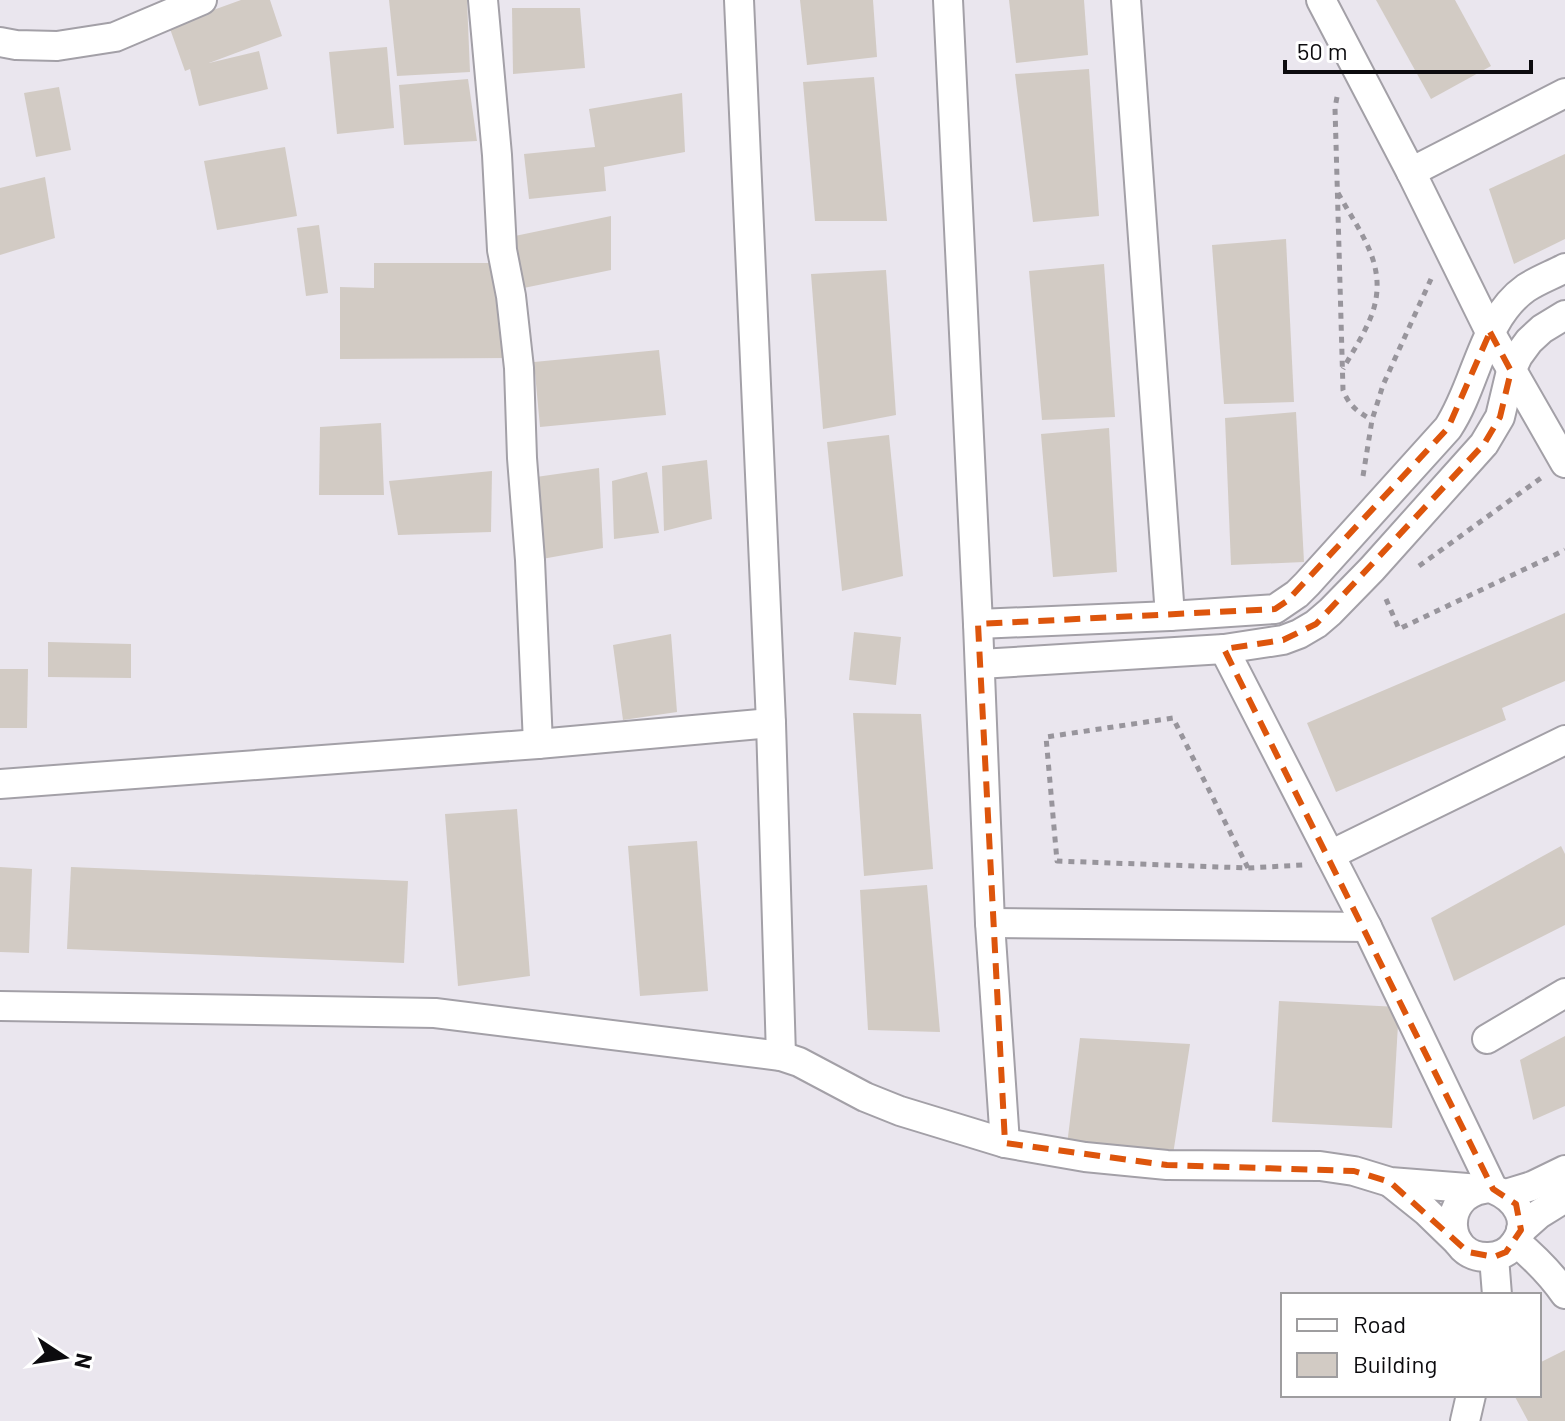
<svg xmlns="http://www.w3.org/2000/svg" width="1565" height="1421" font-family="Barlow,sans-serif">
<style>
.building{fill:#d2cbc4}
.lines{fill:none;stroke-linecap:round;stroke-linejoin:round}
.minor-casing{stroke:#a3a0a7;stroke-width:32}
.path{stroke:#98959c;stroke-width:5;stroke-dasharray:6 6;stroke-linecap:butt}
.minor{stroke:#fff;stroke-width:28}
.marked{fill:none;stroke:#dd550c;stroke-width:6;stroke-dasharray:16 10;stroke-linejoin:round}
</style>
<rect width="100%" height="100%" fill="#eae6ee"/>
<g class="building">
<polygon points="241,0 270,0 282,36 209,63 259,51 268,89 199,106 190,69 185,71 169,26"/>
<polygon points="389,0 467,0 470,72 397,76"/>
<polygon points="800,0 873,0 877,57 807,65"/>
<polygon points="1009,0 1084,0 1088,55 1016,63"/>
<polygon points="1376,0 1455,0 1491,66 1431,99"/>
<polygon points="512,8 580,8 585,68 513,74"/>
<polygon points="387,47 394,128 337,134 329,52"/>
<polygon points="1089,69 1099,216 1033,222 1015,74"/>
<polygon points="874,77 887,221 815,221 803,82"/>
<polygon points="468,79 477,141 404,145 399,85"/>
<polygon points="59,87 71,150 36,157 24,93"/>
<polygon points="682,93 685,152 604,167 606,191 529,199 524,154 595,147 589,109"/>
<polygon points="285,147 297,216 217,230 204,161"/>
<polygon points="1565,154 1565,239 1514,264 1489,189"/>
<polygon points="45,177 55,238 0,255 0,188"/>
<polygon points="611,216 611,270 514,290 510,237"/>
<polygon points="319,225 328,293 306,296 297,228"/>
<polygon points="1286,239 1294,402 1224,404 1212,245"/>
<polygon points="374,263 497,263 510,358 340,359 340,287 374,288"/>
<polygon points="1104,264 1115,417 1042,420 1029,271"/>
<polygon points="886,270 896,415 823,429 811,274"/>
<polygon points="659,350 666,415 540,427 534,362"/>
<polygon points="1296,412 1304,562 1231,565 1225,418"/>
<polygon points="381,423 384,495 319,495 320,427"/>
<polygon points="1109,428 1117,572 1053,577 1041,434"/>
<polygon points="889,435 903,576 842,591 827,442"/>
<polygon points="707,460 712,519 664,531 662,466"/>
<polygon points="599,468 603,548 542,559 529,478"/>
<polygon points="492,471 491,532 398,535 389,481"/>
<polygon points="647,472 659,533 614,539 612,481"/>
<polygon points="1565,613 1565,681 1502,708 1506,720 1336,792 1307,723"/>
<polygon points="854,632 901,637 896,685 849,680"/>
<polygon points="671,634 677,712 623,720 613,645"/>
<polygon points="48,642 131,644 131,678 48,677"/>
<polygon points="0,669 28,669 27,728 0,728"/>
<polygon points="853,713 921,714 933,869 864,876"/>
<polygon points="517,809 530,976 458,986 445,814"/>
<polygon points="697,841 708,991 640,996 628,846"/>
<polygon points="1561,846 1565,854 1565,925 1454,981 1431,918"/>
<polygon points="0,867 32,869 29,953 0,952"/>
<polygon points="71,867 408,881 404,963 67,949"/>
<polygon points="927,885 940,1032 868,1030 860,890"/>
<polygon points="1279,1001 1399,1007 1392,1128 1272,1122"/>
<polygon points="1565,1036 1565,1106 1533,1120 1520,1060"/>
<polygon points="1080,1038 1190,1044 1172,1161 1067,1145"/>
<polygon points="1565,1350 1565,1421 1528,1421 1514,1395 1539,1395 1539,1363"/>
</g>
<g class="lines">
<g class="minor-casing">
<g id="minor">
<polyline points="483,0 497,155 502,250 511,296 519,368 522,458 530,560 538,744"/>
<polyline points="739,0 771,723 781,1056"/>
<polyline points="948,0 978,624 990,923 1005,1143"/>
<polyline points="1126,0 1170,616"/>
<polyline points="1321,0 1411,172 1490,332 1565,463"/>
<polyline points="0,42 16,45 57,46 115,37 202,0"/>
<polyline points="1411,172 1565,93"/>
<path d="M978,624l192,-8 105,-7 22,-15 10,-10 141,-156c29,-44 34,-109 78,-140 12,-8 26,-13 39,-20"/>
<path d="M1224,649l143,278 126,262c22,9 39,31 22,54 -6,9 -16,14 -27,14 -44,1 -48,-61 -4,-68"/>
<polyline points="980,664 1224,649 1283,640 1299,634 1316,624 1330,612 1372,569 1484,444 1500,417 1511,371 1518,356 1529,341 1542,329 1565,315"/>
<polyline points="0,784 538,744 771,723"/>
<polyline points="1330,855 1565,740"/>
<polyline points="990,923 1367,927"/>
<polyline points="0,1006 435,1013 781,1056 799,1062 865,1097 900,1111 1005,1143 1085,1157 1167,1165 1320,1166 1354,1171 1390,1182 1480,1189"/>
<polyline points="1487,1039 1565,993"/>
<polyline points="1391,1183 1426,1211 1458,1242"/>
<polyline points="1506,1194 1532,1186 1565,1170"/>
<polyline points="1521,1230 1539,1214 1565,1198"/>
<path d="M1516,1242c19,16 35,32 49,52"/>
<polyline points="1494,1257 1497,1295"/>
<polyline points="1465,1421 1471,1395"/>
</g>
</g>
<g class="path">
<path d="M1337,97l-2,11 8,282c6,16 15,22 29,30"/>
<path d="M1338,193c22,40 51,73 34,121 -7,19 -19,37 -29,55"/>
<polyline points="1363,476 1372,420 1383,385 1431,279"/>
<polyline points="1419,566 1541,478"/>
<polyline points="1386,599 1399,629 1565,550"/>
<polyline points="1248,868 1173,718 1046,737 1057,861 1248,868 1303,865"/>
</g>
<use href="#minor" class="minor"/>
</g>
<path class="marked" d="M1490,332l21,39 -11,46 -16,27 -168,180 -33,16 -59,9 269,540 23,15 5,26 -15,22 -12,5 -26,-5 -78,-70 -36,-11 -187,-6 -162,-22 -27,-519 297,-15 12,-8 161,-173z"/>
<rect x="1281" y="1293" width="260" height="104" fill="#ffffff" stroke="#9e9d9f" stroke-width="2"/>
<rect x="1297" y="1319" width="40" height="12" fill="#ffffff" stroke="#9e9d9f" stroke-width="2"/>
<text x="1353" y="1333" font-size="24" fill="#0c0b0e">Road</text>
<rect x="1297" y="1353" width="40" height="24" fill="#d2cbc4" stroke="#9e9d9f" stroke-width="2"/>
<text x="1353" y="1373" font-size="24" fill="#0c0b0e">Building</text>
<g transform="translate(64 1357) rotate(102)" stroke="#ffffff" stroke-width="6" paint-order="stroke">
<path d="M0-6L14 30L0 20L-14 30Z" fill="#0c0b0e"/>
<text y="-12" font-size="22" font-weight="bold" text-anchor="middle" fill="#0c0b0e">N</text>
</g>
<path d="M1285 60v12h246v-12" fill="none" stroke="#0c0b0e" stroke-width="4"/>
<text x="1297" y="60" font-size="24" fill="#0c0b0e" stroke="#ffffff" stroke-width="6" paint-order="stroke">50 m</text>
</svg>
